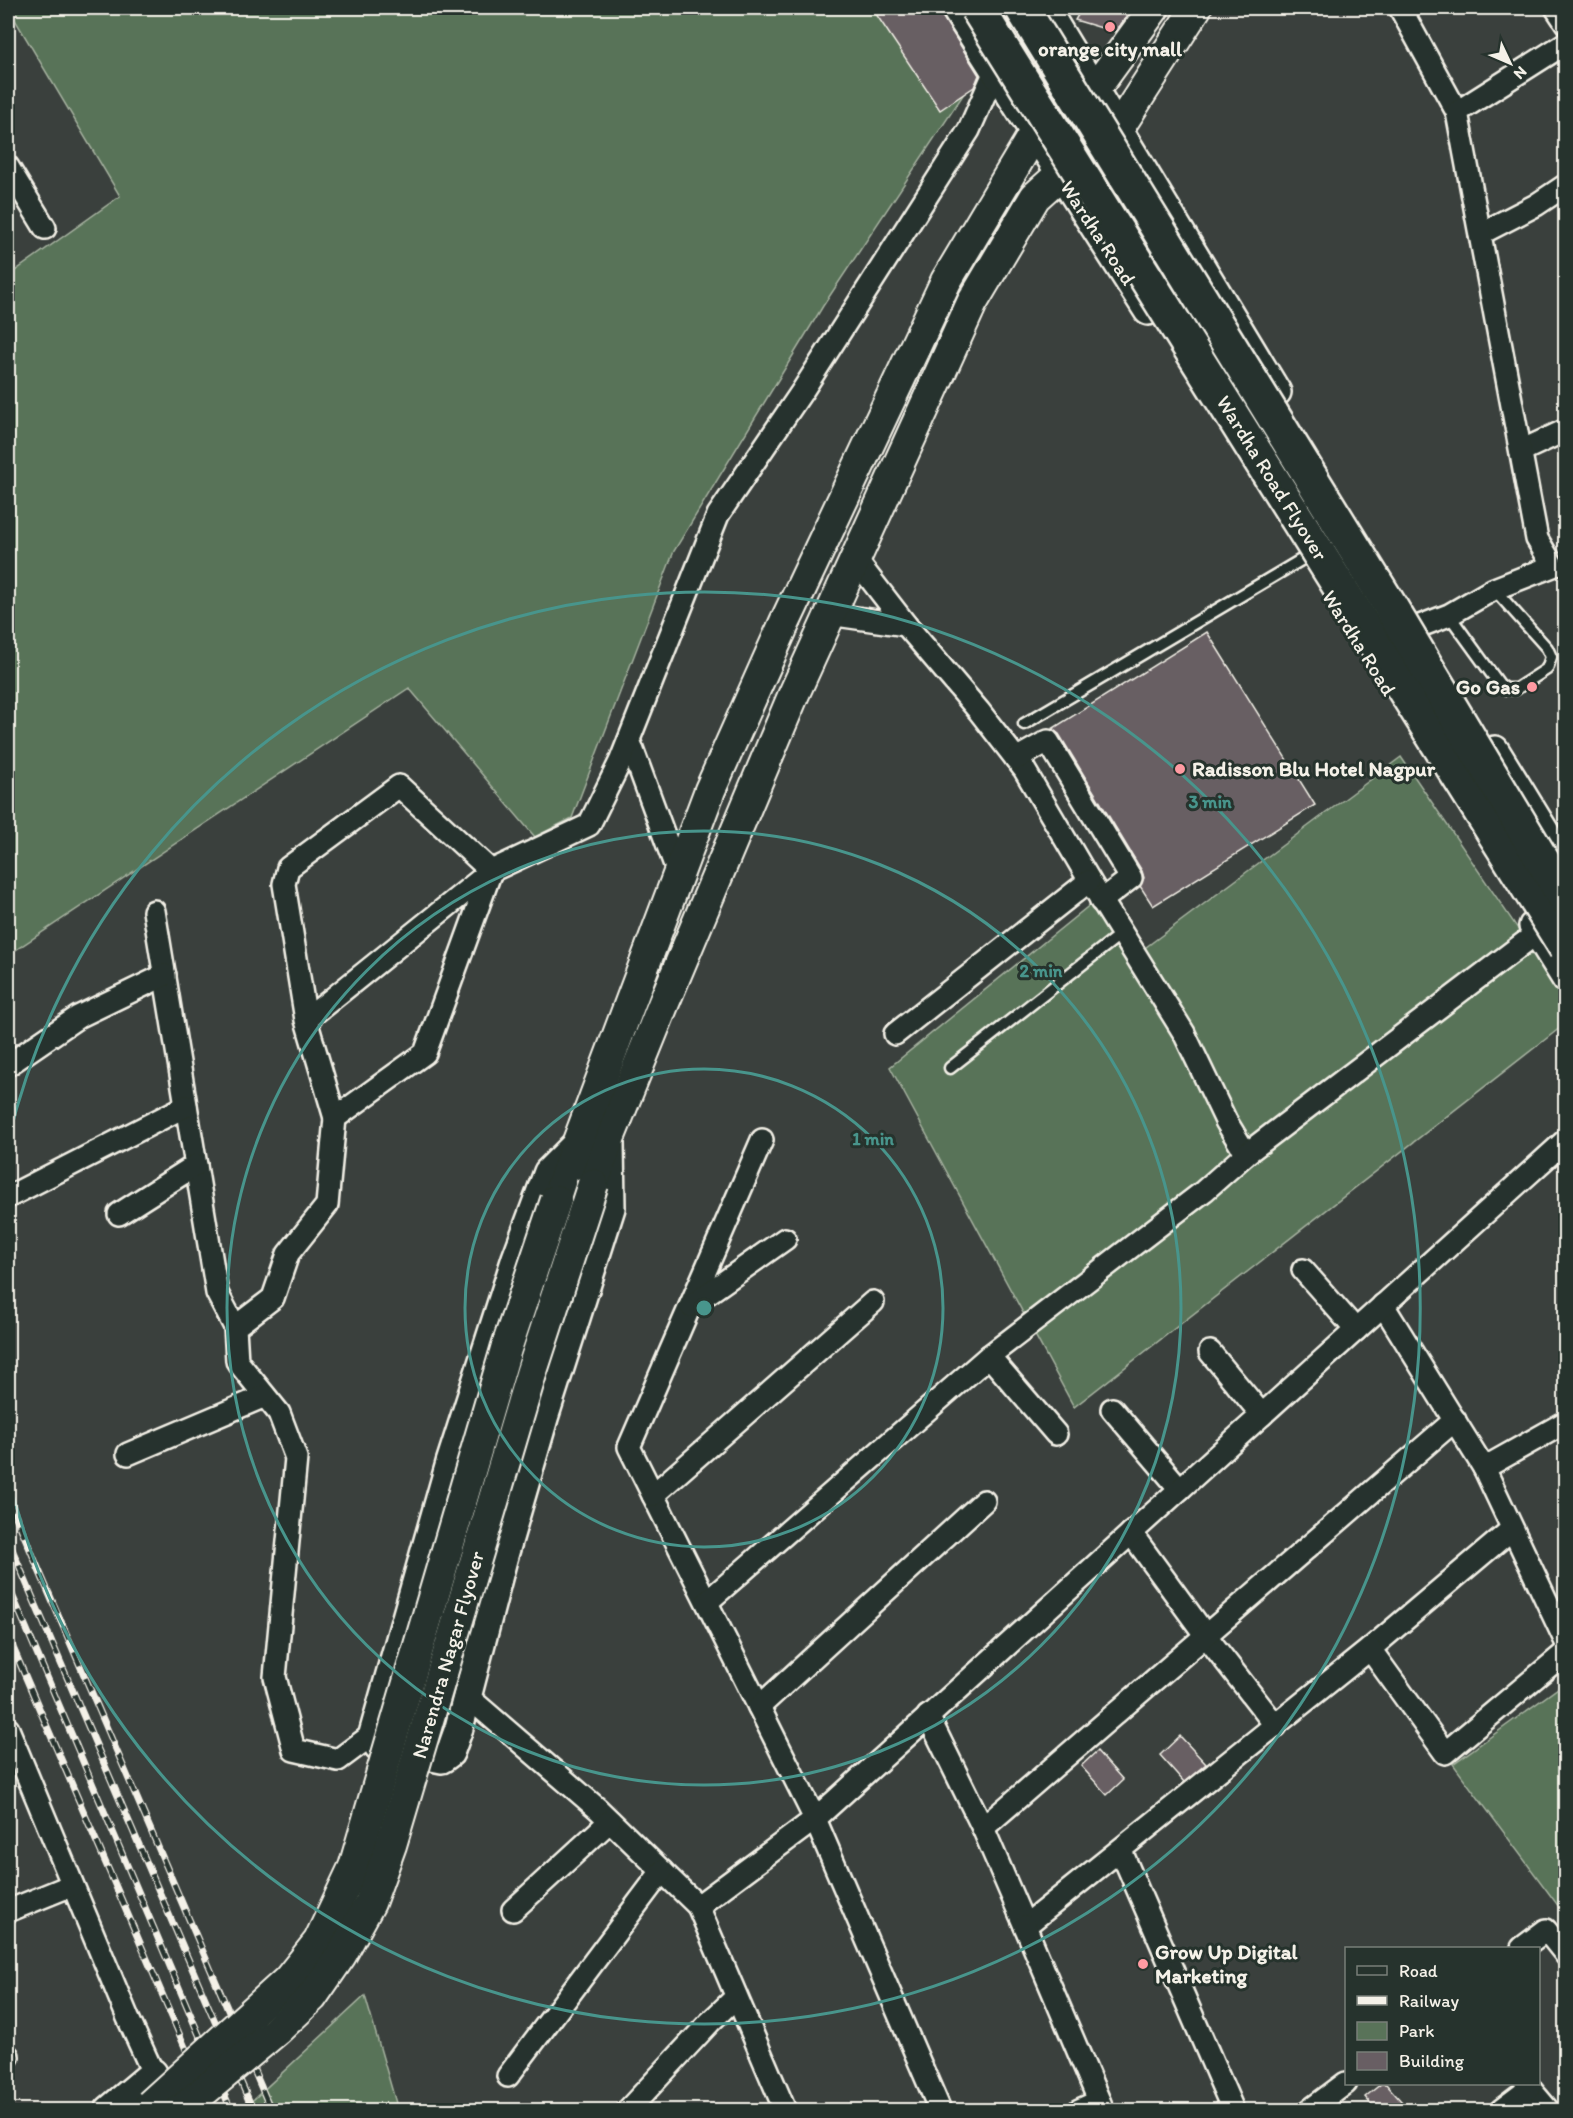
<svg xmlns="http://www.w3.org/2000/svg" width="1573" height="2118" font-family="Itim,sans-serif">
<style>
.green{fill:#597359;stroke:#a6b2a0;stroke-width:1.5}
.building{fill:#685e63;stroke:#f4f1e8;stroke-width:1.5}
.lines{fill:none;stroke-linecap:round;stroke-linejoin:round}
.service-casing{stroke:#f4f1e8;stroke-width:15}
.minor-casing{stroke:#f4f1e8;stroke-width:26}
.tertiary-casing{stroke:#f4f1e8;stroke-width:32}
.secondary-casing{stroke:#f4f1e8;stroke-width:34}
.service{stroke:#26332d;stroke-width:10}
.minor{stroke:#26332d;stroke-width:21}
.tertiary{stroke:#26332d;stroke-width:27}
.secondary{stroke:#26332d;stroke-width:30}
.rail-casing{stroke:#f4f1e8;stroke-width:7}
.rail{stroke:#26332d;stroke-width:4.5;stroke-dasharray:14;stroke-linecap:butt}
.secondary-bridge-casing{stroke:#f4f1e8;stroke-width:34;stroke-linecap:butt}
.trunk-bridge-casing{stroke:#f4f1e8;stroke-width:38;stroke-linecap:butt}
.secondary-bridge{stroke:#26332d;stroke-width:30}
.trunk-bridge{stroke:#26332d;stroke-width:33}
.ring{fill:none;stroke:#48958c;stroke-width:3}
.poi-dot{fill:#ff9aa2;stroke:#26332d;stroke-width:2}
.labels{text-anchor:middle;stroke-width:6;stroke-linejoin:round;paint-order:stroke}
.poi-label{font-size:21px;font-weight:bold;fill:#f4f1e8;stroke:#26332d;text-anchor:start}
.street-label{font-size:21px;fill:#f4f1e8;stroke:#26332d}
.centre{fill:#48958c;stroke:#26332d;stroke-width:3}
.ring-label{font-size:18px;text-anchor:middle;font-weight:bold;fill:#48958c;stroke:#26332d;stroke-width:6;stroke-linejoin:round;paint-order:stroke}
</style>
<rect width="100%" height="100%" fill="#3a403d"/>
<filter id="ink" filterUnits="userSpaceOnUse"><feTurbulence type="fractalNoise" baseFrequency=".0167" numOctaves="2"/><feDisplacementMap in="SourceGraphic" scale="12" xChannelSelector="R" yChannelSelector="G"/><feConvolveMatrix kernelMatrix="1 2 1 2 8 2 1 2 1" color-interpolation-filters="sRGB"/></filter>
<g filter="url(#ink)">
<g class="green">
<polygon points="8,8 913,8 965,92 823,306 674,551 572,818 535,837 409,688 8,955 8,276 120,196"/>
<polygon points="1401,757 1565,998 1565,1024 1074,1407 890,1067 1091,904 1138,953"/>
<polygon points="1565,1683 1565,1915 1453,1764"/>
<polygon points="365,1996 398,2110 242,2110"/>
</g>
<g class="building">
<polygon points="872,8 939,8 942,16 979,75 974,87 940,110"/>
<polygon points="1082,8 1133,8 1115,32 1075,20"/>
<polygon points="1207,632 1315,805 1153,906 1140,886 1144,878 1142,871 1059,734 1052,729"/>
<polygon points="1180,1736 1206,1764 1184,1782 1160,1755"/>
<polygon points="1097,1751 1123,1780 1107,1795 1081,1766"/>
<polygon points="1381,2084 1386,2084 1409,2110 1376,2110 1365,2097"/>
</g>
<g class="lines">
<g class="service-casing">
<g id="service">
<polyline points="1449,615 1499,684 1506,689 1516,689 1547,669 1551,657 1547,648 1494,589"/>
<polyline points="1024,724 1306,557"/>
<polyline points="950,1068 1122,933"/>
</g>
</g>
<g class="minor-casing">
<g id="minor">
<polyline points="1400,8 1457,112"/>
<polyline points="1556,8 1566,23"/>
<polyline points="8,167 45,228"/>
<polyline points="1480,234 1536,205 1566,185"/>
<polyline points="1521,451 1566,430"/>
<polyline points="855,559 906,625 979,711 1024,769 1094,888 1184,1033 1226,1121 1246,1154"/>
<polyline points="829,614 906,625"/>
<polyline points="1420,626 1449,615 1494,589 1553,566 1537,539 1457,112 1566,43"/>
<polyline points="629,740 678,873"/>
<polyline points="1016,759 1048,741 1131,878 1101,901"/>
<polyline points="154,911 217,1293 235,1327"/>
<polyline points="306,1020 491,871 399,786 288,868 284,884 306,1020 335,1118 425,1053 491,871 589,825 620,762 718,515 803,390 969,130 995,71"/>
<polyline points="895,1034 1089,881"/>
<polyline points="8,1065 78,1017 165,975"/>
<polyline points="335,1118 327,1205 288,1254 273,1298 235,1327 237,1361 279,1413 296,1458 275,1677 294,1750 338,1760 373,1734"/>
<polyline points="762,1140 629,1447 815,1819 698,1906 785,2110"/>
<polyline points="8,1197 186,1106"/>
<polyline points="119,1214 196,1165"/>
<polyline points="1303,1270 1356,1330"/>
<polyline points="1383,1305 1484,1468"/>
<polyline points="690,1306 785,1239"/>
<polyline points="1210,1352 1262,1415"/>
<polyline points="989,1356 1204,1191 1246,1154 1537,933"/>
<polyline points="1112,1409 1180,1489"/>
<polyline points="1566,1422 1484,1468 1566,1642"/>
<polyline points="128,1454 265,1396"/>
<polyline points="653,1495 873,1302"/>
<polyline points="1131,1533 1206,1636 1276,1726"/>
<polyline points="707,1602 989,1356 1056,1434"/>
<polyline points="1370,1649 1512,1529"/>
<polyline points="467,1696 598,1809 698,1906"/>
<polyline points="759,1707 984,1501"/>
<polyline points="928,1716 983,1828 1025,1926 1370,1649 1445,1753 1566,1652"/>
<polyline points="8,1729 128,2018 153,2073"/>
<polyline points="983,1828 1455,1420"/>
<polyline points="1121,1851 1233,2110"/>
<polyline points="513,1910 610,1821"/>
<polyline points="8,1911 72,1885"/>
<polyline points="1025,1926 1103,2110"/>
<polyline points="1522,1948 1546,1930 1566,1955"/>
<polyline points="8,2056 8,2057"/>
<polyline points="508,2076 662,1871"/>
<polyline points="1526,2084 1548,2110"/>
<polyline points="628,2110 710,2022 736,1997"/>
<polyline points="940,2110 815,1819 1566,1140"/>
<polyline points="1079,2110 1099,2101"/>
<polyline points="1310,2110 1346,2083"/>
<polyline points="1501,2110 1530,2088"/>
</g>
</g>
<g class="tertiary-casing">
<g id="tertiary">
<polyline points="955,8 1148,311"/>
<polyline points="1045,8 1277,392"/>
<polyline points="1495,750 1566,866"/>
<polyline points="1533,926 1566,979"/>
<polyline points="577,1143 548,1172 516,1258 450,1463 373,1734 378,1746 442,1759 450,1753 459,1728 503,1559 544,1418 611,1208 610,1143"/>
<polyline points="109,2110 153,2073 171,2110"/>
</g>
</g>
<g class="secondary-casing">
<g id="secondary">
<polyline points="593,1184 610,1136 663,1005 793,696 972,303 1035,197 1084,153 1118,129 1196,8"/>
<polyline points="556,1200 710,790 785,622 946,281 1035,132 1095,89 1154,8"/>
</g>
</g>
<use href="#service" class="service"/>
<use href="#minor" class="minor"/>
<use href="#tertiary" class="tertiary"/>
<use href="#secondary" class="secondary"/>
<g class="rail-casing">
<g id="rail">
<polyline points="995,8 1107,159 1566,934"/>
<polyline points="1016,8 1118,153 1566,909"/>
<polyline points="8,1498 271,2110"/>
<polyline points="8,1540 253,2110"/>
<polyline points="8,1585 231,2110"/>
<polyline points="8,1636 212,2110"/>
</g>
</g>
<use href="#rail" class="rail"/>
<g class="secondary-bridge-casing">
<g id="secondary-bridge">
<polyline points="150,2105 288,1980 319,1941 354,1867 506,1349 556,1200"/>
<polyline points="181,2110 276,2031 312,1997 341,1955 370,1903 391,1845 531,1374 593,1184"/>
</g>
</g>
<g class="trunk-bridge-casing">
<g id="trunk-bridge">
<polyline points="977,8 1566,948"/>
<polyline points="1022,8 1390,606 1566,900"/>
</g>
</g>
<use href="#secondary-bridge" class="secondary-bridge"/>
<use href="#trunk-bridge" class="trunk-bridge"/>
</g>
</g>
<g class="ring">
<circle cx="704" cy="1308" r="239"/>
<circle cx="704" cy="1308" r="477"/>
<path d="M8 1141A716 716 0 1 1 8 1475"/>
</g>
<g class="poi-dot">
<circle cx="1110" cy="27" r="6"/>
<circle cx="1532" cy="687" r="6"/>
<circle cx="1180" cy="769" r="6"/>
<circle cx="1143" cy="1964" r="6"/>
</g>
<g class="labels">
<g class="poi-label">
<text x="1110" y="56" text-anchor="middle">orange city mall</text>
<text x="1520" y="694" text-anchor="end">Go Gas</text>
<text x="1192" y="776">Radisson Blu Hotel Nagpur</text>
<text x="1155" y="1959">Grow Up Digital<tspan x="1155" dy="24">Marketing</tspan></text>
</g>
<g class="street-label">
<text transform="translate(1098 233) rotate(57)" y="7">Wardha Road</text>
<text transform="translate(1272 478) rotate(58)" y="7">Wardha Road Flyover</text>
<text transform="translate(1359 643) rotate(58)" y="7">Wardha Road</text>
<text transform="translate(448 1655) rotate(-74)" y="7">Narendra Nagar Flyover</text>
</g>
</g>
<circle cx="704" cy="1308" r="9" class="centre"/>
<g class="ring-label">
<text x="1210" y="808">3 min</text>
<text x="1041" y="977">2 min</text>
<text x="873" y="1145">1 min</text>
</g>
<rect width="1573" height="2118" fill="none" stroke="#26332d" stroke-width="30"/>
<rect x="15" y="15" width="1543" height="2088" fill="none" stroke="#f4f1e8" stroke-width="2" filter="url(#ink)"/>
<rect x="1345" y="1947" width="195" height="138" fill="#26332d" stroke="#787f78" stroke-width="1.5"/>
<rect x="1357" y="1966" width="30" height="9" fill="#26332d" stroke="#787f78" stroke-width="1.5"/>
<text x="1399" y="1977" font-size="18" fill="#f4f1e8">Road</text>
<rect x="1357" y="1996" width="30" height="9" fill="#f4f1e8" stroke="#787f78" stroke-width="1.5"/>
<text x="1399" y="2007" font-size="18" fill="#f4f1e8">Railway</text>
<rect x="1357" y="2022" width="30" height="18" fill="#597359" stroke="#787f78" stroke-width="1.5"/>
<text x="1399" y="2037" font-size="18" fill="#f4f1e8">Park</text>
<rect x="1357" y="2052" width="30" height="18" fill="#685e63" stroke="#787f78" stroke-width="1.5"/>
<text x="1399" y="2067" font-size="18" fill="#f4f1e8">Building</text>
<g transform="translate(1510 63) rotate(134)" stroke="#26332d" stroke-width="4.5" paint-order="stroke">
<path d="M0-4.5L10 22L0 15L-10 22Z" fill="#f4f1e8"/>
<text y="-9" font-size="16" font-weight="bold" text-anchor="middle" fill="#f4f1e8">N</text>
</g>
</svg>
